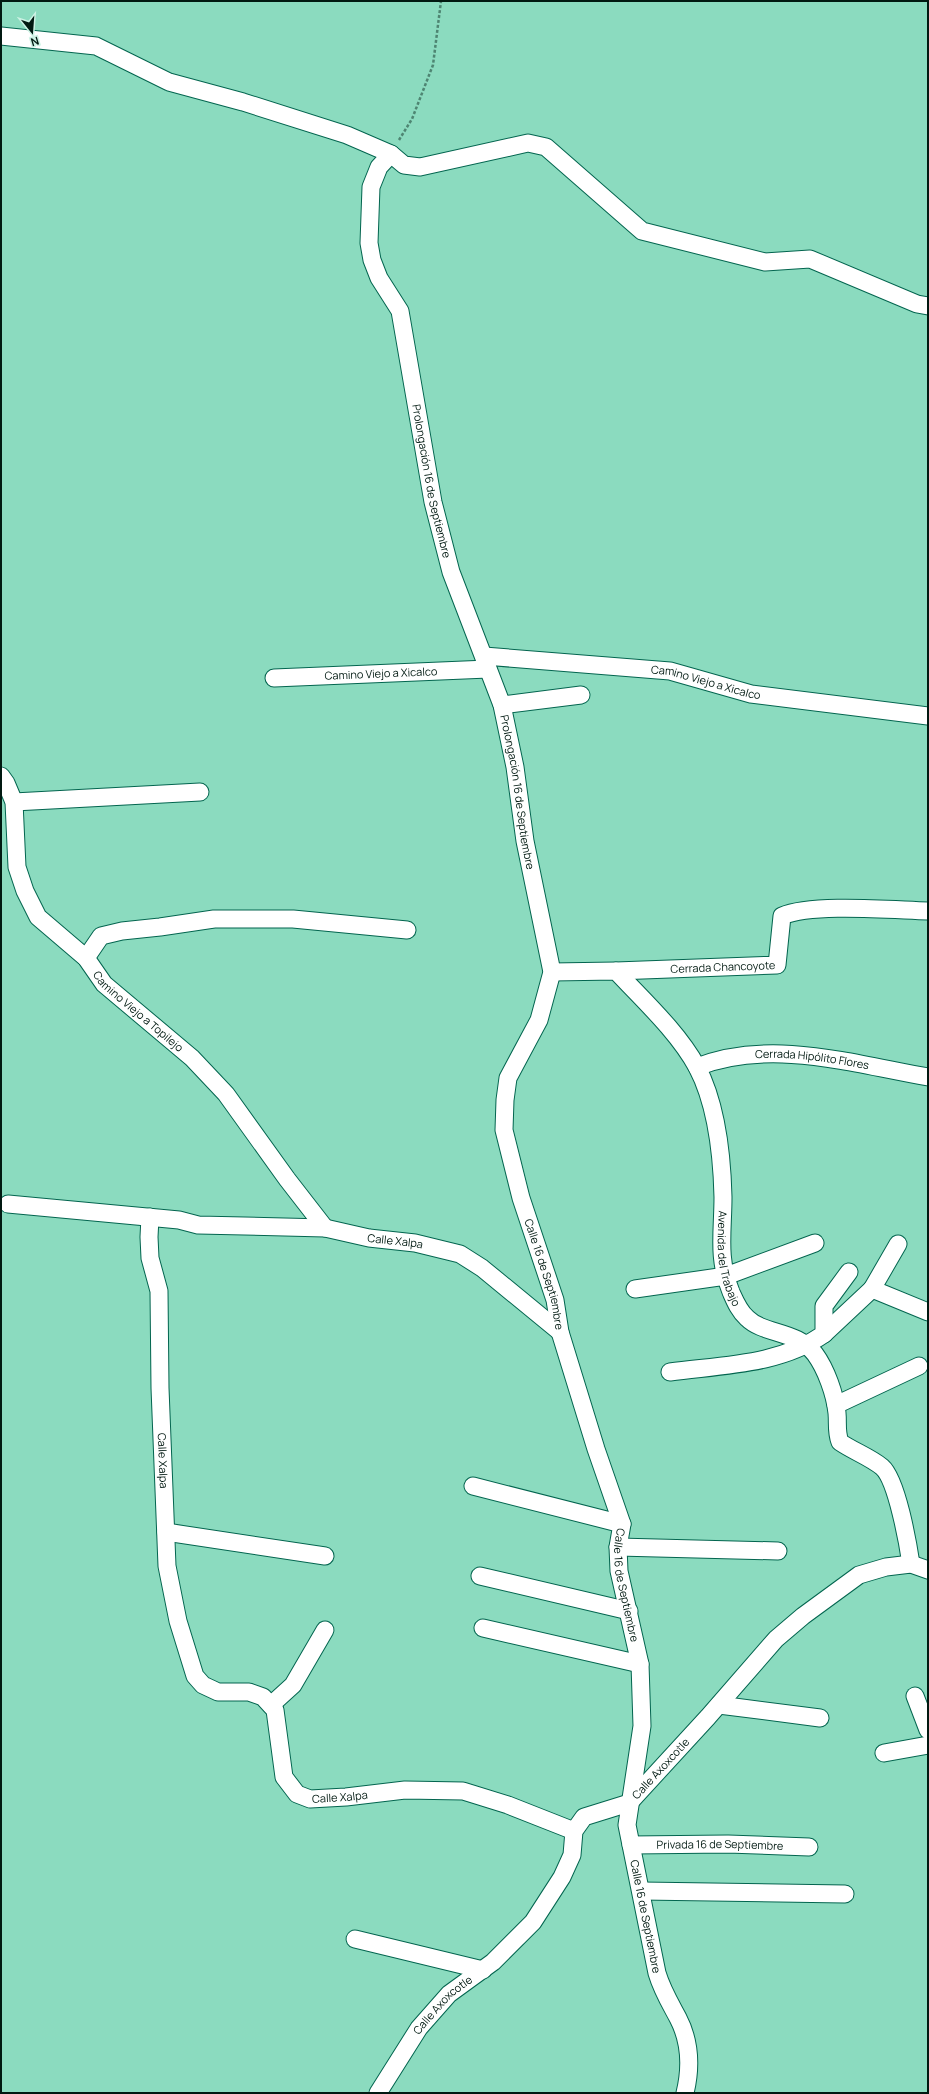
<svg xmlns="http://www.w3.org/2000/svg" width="929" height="2094" font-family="Manrope,sans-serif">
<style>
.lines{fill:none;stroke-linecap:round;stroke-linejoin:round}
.minor-casing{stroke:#03654f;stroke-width:19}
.path{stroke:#4e8572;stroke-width:2.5;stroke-dasharray:3 2;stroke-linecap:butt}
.minor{stroke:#fff;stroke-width:17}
.labels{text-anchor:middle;stroke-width:3.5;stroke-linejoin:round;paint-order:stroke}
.street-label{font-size:11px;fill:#011911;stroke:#ccf2e4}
</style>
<rect width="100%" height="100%" fill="#8bdbbf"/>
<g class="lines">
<g class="minor-casing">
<g id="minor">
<polyline points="1,36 96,46 169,82 243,102 347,135 391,154 404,165 420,167 528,143 546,147 642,231 765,262 810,259 917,304 928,306"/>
<path id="s1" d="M391,154l-12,13 -8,20 -2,56 3,17 7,18 21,33 33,191 18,70 51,133 13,62 10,74 27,131 -13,48 -31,58 -3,22 -1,30 17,68 34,102 5,32 36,117 26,75 -4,23 1,24 21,93 2,62 -15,99 30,148c5,17 13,30 21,45 12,23 13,50 7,75"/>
<path id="s2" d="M484,656l186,15 81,23 177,22"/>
<path id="s3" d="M274,678l214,-9"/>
<polyline points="502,705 581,695"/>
<path id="s4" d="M1,776l5,7 8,19 3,65 8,24 13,26 48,41 18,26 88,74 34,36 61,85 38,49"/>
<polyline points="14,802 200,792"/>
<polyline points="86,958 101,936 122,931 160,927 214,919 293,919 407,930"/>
<path id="s5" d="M616,971l161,-6 5,-49c30,-13 110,-6 146,-5"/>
<path id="s6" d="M552,972l64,-1c27,29 62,61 81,96 20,38 25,88 26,130 0,35 -6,61 8,95 4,9 8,19 16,26 17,17 50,12 68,36 11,15 20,40 22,59 1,10 -1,19 3,29 13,9 30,15 42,25 15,13 26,77 29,97"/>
<path id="s7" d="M697,1067c73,-29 157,-3 231,10"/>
<path id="s8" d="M8,1204l171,16 19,5 127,3 44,10 46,5 45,11 22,14 78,64"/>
<path id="s9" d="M150,1217l-1,20 1,21 9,33 1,97 7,178 11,55 17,55 8,9 15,7h31l14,5 12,13 9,67 13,17 13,5 36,-2 59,-7 58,1 45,14 66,26"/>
<polyline points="898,1244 872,1289 928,1312"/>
<polyline points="635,1289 726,1276 815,1243"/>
<polyline points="824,1334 872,1289"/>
<path d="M670,1372c52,-7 110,-7 154,-38v-28l25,-34"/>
<polyline points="836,1405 919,1366"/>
<polyline points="473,1486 622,1524"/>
<polyline points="166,1532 325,1556"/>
<polyline points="618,1547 778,1551"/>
<polyline points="480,1576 629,1611"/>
<polyline points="483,1628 640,1664"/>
<polyline points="915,1696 928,1730"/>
<polyline points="271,1705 293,1685 325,1630"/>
<polyline points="719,1705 820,1718"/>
<polyline points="884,1753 928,1745"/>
<path id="s10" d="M631,1845l97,-1 81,3"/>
<polyline points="641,1891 845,1894"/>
<polyline points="355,1939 483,1970"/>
<path id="s11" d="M378,2093l41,-65 30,-34 44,-32 40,-40 29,-45 10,-22 2,-24 10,-14 45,-14 79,-86 68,-78 27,-23 56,-41 27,-8 25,-3 17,6"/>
</g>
</g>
<polyline class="path" points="399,140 412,119 433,65 441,1"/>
<use href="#minor" class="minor"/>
</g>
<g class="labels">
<g class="street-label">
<text dy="4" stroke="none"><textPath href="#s1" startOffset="344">Prolongación 16 de Septiembre</textPath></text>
<text dy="4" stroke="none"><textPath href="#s3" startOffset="107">Camino Viejo a Xicalco</textPath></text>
<text dy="4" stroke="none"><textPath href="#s2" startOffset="224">Camino Viejo a Xicalco</textPath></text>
<text dy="4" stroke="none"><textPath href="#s1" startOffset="668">Prolongación 16 de Septiembre</textPath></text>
<text dy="4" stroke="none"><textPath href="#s5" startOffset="107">Cerrada Chancoyote</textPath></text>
<text dy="4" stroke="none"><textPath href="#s4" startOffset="287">Camino Viejo a Topilejo</textPath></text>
<text dy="4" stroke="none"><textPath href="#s7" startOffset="117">Cerrada Hipólito Flores</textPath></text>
<text dy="4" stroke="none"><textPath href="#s8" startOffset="390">Calle Xalpa</textPath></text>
<text dy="4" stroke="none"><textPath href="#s6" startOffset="386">Avenida del Trabajo</textPath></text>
<text dy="4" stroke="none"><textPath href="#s1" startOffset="1169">Calle 16 de Septiembre</textPath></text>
<text dy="4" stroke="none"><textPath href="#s9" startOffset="245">Calle Xalpa</textPath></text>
<text dy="4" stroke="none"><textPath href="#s1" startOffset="1493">Calle 16 de Septiembre</textPath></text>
<text dy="4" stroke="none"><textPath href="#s11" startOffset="446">Calle Axoxcotle</textPath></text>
<text dy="4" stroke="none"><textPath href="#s9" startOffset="689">Calle Xalpa</textPath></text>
<text dy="4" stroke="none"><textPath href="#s10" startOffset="89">Privada 16 de Septiembre</textPath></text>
<text dy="4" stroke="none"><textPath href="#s1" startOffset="1829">Calle 16 de Septiembre</textPath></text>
<text dy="4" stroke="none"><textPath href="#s11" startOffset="110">Calle Axoxcotle</textPath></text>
</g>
</g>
<rect width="929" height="2094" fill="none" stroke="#011911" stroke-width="4"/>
<g transform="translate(32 32) rotate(163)" stroke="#ccf2e4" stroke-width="3" paint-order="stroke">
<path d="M0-3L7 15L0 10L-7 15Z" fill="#011911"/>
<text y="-6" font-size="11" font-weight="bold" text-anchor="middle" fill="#011911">N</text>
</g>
</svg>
